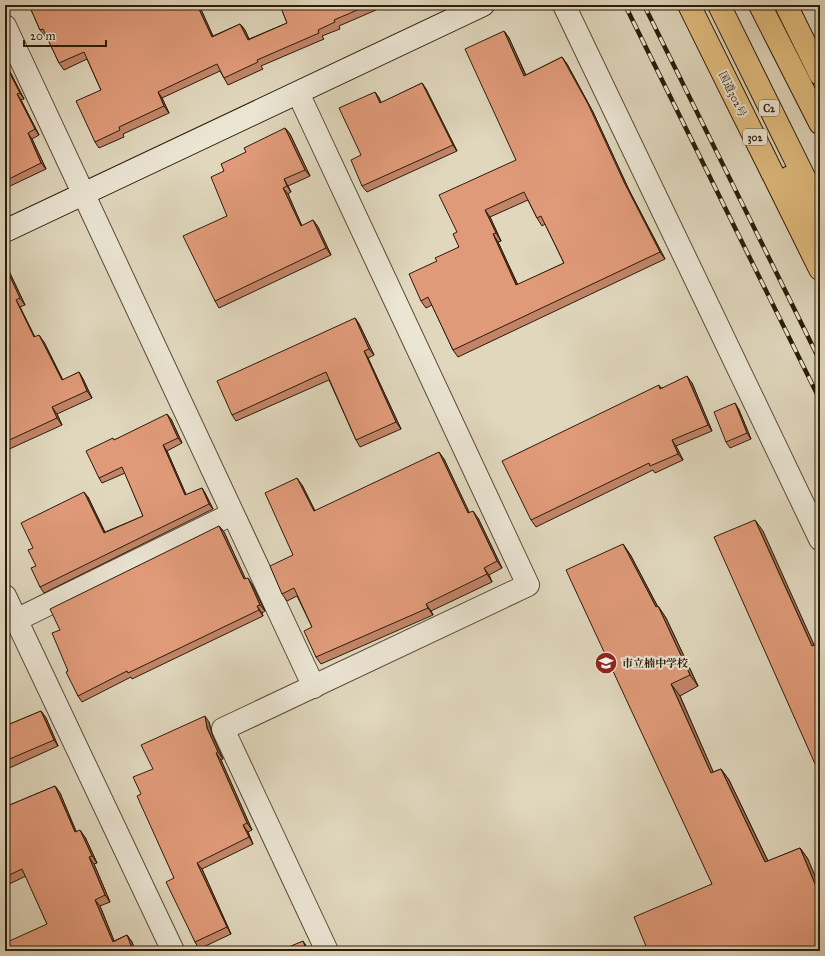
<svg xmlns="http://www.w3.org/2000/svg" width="825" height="956" font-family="'IM FELL Great Primer','Noto Serif JP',serif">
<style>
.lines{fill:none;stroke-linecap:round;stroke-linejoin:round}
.street-casing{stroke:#5a4a36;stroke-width:24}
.secondary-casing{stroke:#2d1b09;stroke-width:24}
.highway-casing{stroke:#2d1b09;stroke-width:24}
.street{stroke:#ebe5d4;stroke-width:22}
.secondary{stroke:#ebe5d4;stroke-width:22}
.highway{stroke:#e0bc7e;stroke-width:22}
.rail-casing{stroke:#2d1b09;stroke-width:4.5}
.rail{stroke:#ebe5d4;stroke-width:3;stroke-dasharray:9;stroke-linecap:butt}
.wall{fill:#c18468;stroke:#2d1b09;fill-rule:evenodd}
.shaded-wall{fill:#9d6c55;stroke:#2d1b09}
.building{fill:#e09a79;stroke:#2d1b09;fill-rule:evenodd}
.labels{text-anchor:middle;stroke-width:4;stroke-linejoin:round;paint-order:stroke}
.shield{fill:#ebe5d4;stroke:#665846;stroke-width:1}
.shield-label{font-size:10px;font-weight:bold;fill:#2d1b09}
.street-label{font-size:11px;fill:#2d1b09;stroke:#ebe5d4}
.poi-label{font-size:11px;font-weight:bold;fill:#2d1b09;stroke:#ebe5d4;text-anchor:start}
</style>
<rect width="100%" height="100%" fill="#e0d7bd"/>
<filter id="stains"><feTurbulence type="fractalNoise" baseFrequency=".005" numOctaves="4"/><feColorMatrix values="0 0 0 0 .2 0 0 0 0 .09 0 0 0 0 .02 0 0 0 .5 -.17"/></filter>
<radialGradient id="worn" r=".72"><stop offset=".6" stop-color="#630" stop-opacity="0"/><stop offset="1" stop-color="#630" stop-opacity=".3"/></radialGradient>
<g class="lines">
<g class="street-casing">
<g id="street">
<polyline points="564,5 820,539"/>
<polyline points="5,26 314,687"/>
<polyline points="298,93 528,585 223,729 327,951"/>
<polyline points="5,596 173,951"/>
<polyline points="16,620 232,514"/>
</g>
</g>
<g class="secondary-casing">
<polyline id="secondary" points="5,231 483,5"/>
</g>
<g class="highway-casing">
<g id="highway">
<polyline points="689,5 820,269"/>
<polyline points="719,5 810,189"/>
<polyline points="760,5 820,123"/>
<polyline points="786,5 820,74"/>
<polyline points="790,177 820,229"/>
</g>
</g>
<use href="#street" class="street"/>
<use href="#secondary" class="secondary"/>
<use href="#highway" class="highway"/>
<g class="rail-casing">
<g id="rail">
<polyline points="625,5 820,400"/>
<polyline points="644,5 820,361"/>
</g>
</g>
<use href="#rail" class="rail"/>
</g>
<g class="wall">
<polygon points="29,5 199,5 213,36 240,24 245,30 249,39 287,23 280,5 374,5 376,10 339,26 340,29 322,36 324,39 261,66 263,69 228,85 220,71 162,98 169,113 123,134 124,137 99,148 95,142 101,90 87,59 64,70 59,63 46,35 45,36 40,30"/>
<path d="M504,31l5,7 17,37 36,-18 5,7 26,48 36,78 36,69 -207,98 -5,-7 -21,-45 -6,3 -5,-7 16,-40 22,-14 -2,-15 59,-72zM528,200l9,18 5,8 3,-2 19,39 -46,22 -20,-43 3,-1 -11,-24z"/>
<polygon points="5,62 24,99 21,100 39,135 32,139 46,169 6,188 5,187"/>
<polygon points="422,83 426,89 457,151 367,192 362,186 361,155 375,92 379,98 381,103"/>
<polygon points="285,128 290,134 310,176 288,186 291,192 288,194 302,226 313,220 318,227 331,255 219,308 215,301 227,216 224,171 246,152"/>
<polygon points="8,269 25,305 20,307 35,337 44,342 63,380 79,372 83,379 92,398 57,414 62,425 5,451 5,382 6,382"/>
<polygon points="355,318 359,324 374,355 368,358 401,429 360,447 356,440 329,380 236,421 232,415"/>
<polygon points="692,383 712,431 676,446 683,460 655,473 653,470 536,527 531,520 659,385 661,388"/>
<polygon points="735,403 739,410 751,439 730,448 726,442"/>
<polygon points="171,419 182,443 167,451 186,495 202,488 205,493 213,509 44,593 40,587 33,548 88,497 105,532 143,516 125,473 102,483 99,478 114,440"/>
<polygon points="444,459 469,513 478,518 502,568 489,575 492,582 431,611 433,615 321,664 316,657 312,627 297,596 287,601 282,594 293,555 302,485 315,511"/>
<polygon points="219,526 224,532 245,579 252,584 265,611 262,613 263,616 132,679 131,677 82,702 78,696 68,671 60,630"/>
<polygon points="623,544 631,556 658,607 658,606 666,618 698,686 680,696 713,772 721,769 729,780 768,861 800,848 808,859 712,884"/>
<polygon points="41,711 46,718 58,746 5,770 5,726"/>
<polygon points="209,722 212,734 223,759 221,760 252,830 248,832 253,844 202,869 231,934 199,949 195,942 174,878 153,769"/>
<polygon points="55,786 60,793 76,831 85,837 97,863 94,864 110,902 100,906 114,941 127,935 132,942 135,951 47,924 26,876 5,886 5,807"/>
</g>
<g class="shaded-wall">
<polygon points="197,5 199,5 216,43 212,37"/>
<polygon points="240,24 245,30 252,46 248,40"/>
<polygon points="504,31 509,38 529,83 524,76"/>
<polygon points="562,57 567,64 593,112 629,190 665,259 660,252 624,182"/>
<polygon points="5,62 24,99 20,93 5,64"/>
<polygon points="422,83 426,89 457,151 453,145"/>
<polygon points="158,92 162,98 169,113 164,106"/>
<polygon points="375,92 379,98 384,109 380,103"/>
<polygon points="17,94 21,100 39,135 35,129"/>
<polygon points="285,128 290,134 310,176 305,170"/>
<polygon points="28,133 32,139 46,169 41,163"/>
<polygon points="284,179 288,186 291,192 287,186"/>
<polygon points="283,188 288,194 305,233 301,226"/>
<polygon points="485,210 490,217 501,241 496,233"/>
<polygon points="313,220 318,227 331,255 326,248"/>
<polygon points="493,234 498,242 521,293 516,285"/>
<polygon points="5,265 8,269 25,305 20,298 5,266"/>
<polygon points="16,300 20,307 38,344 34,337"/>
<polygon points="355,318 359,324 374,355 369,349"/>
<polygon points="39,335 44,342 66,387 62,380"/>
<polygon points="364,351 368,358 401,429 396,422"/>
<polygon points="79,372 83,379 92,398 87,391"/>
<polygon points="687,376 692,383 712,431 708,425"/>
<polygon points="735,403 739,410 751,439 747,433"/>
<polygon points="52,407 57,414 62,425 57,418"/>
<polygon points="167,414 171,419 182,443 178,438"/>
<polygon points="672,440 676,446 683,460 678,454"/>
<polygon points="163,445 167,451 189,501 185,495"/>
<polygon points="439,452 444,459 473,520 468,513"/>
<polygon points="297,478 302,485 319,519 314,511"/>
<polygon points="202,488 205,493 213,509 209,504"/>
<polygon points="84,492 88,497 108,539 104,533"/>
<polygon points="473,511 478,518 502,568 497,561"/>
<polygon points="755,520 763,531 820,658 812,646"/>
<polygon points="219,526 224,532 249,586 244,579"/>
<polygon points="623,544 631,556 664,619 656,607"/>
<polygon points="484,568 489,575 492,582 487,574"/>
<polygon points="248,578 252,584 265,611 260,605"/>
<polygon points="426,604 431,611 433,615 428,608"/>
<polygon points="257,606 262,613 263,616 259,610"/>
<polygon points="658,606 666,618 698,686 690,675"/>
<polygon points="671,684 680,696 719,785 711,773"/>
<polygon points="41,711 46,718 58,746 54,740"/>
<polygon points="205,716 209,722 212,734 223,759 218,752 207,728"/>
<polygon points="216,753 221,760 252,830 247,823"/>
<polygon points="721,769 729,780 774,874 765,862"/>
<polygon points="55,786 60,793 79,839 75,832"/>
<polygon points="243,825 248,832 253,844 249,837"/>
<polygon points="80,830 85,837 97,863 92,856"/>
<polygon points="800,848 808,859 820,888 820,896"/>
<polygon points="89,857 94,864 110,902 105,895"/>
<polygon points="197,863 202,869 231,934 227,927"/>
<polygon points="95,900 100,906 117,948 113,942"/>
<polygon points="127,935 132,942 135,951 133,951"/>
<polygon points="303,941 307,947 308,951 307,951"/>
</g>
<g class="building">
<polygon points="29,5 197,5 212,37 240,24 248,40 287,23 280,5 369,5 334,20 335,22 318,30 319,33 257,60 258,62 224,78 217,64 158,92 164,106 119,127 120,130 95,142 76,101 101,90 84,52 59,63 43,29 40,30"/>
<path d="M504,31l20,45 38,-19 26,47 36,78 36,70 -207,98 -25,-53 -7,4 -12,-27 28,-13 -2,-3 24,-11 -6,-13 4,-2 -18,-37 77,-35 -51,-111zM524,192l13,26 4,-2 23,47 -48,22 -23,-51 3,-1 -11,-23z"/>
<polygon points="5,64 20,93 17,94 35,129 28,133 41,163 5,181"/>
<polygon points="422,83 453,145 362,186 351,160 361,155 339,108 375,92 380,103"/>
<polygon points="285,128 305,170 284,179 287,186 283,188 301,226 313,220 326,248 215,301 183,236 227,216 211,177 224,171 221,164 246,152 244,148"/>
<polygon points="5,266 20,298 16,300 34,337 39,335 62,380 79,372 87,391 52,407 57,418 5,442 5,382 6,382 5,380"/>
<polygon points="355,318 369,349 364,351 396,422 356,440 326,372 232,415 217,381"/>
<polygon points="687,376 708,425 672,440 678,454 650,466 649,463 531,520 502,461 659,385 660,389"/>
<polygon points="735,403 747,433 726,442 714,412"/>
<polygon points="167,414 178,438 163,445 185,495 202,488 209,504 40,587 31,568 36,566 28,550 33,548 21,523 84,492 104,533 143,516 122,467 99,478 86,451 113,438 114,440"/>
<polygon points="439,452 468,513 473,511 497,561 484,568 487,574 426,604 428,608 316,657 304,631 312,627 294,588 282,594 270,566 293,555 265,493 297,478 314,511"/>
<polygon points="755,520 812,646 820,643 820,775 714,537"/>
<polygon points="219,526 244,579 248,578 260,605 257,606 259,610 128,673 127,671 78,696 66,672 68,671 52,633 60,630 50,609"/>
<polygon points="623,544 656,607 658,606 690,675 671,684 711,773 721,769 765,862 800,848 820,896 820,951 648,951 634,917 712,884 566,570"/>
<polygon points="41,711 54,740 5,761 5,726"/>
<polygon points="205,716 207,728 218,752 216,753 247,823 243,825 249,837 197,863 227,927 195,942 166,882 174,878 137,796 141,794 133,777 153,769 141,745"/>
<polygon points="55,786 75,832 80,830 92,856 89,857 105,895 95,900 113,942 127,935 133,951 5,951 5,943 47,924 22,869 5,877 5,807"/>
<polygon points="303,941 307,951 279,951"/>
</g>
<defs>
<g id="school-disc" transform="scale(1.15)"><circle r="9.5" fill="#8f2418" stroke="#ebe5d4"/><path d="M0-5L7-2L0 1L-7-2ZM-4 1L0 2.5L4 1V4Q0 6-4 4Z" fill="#fff"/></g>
</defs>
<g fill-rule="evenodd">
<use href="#school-disc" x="606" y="663"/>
</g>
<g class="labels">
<g class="shield">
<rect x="759" y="100" width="20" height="16" rx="3"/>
<rect x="743" y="129" width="24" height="16" rx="3"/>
</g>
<g class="shield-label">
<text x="769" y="112">C2</text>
<text x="755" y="141">302</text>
</g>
<g class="street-label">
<text transform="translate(733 94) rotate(64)" y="4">国道302号</text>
</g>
<g class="poi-label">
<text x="622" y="667">市立楠中学校</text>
</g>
</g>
<rect width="825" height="956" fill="none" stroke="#e0d7bd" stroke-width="20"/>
<rect x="6" y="6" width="813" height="944" fill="none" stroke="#2d1b09" stroke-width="2"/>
<rect x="10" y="10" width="805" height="936" fill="none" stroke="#2d1b09"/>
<path d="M24 40v6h82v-6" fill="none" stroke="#2d1b09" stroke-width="2"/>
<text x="30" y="40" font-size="12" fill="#2d1b09" stroke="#ebe5d4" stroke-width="3" paint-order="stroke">20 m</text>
<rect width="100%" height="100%" filter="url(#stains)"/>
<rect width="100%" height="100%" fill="url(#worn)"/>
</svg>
